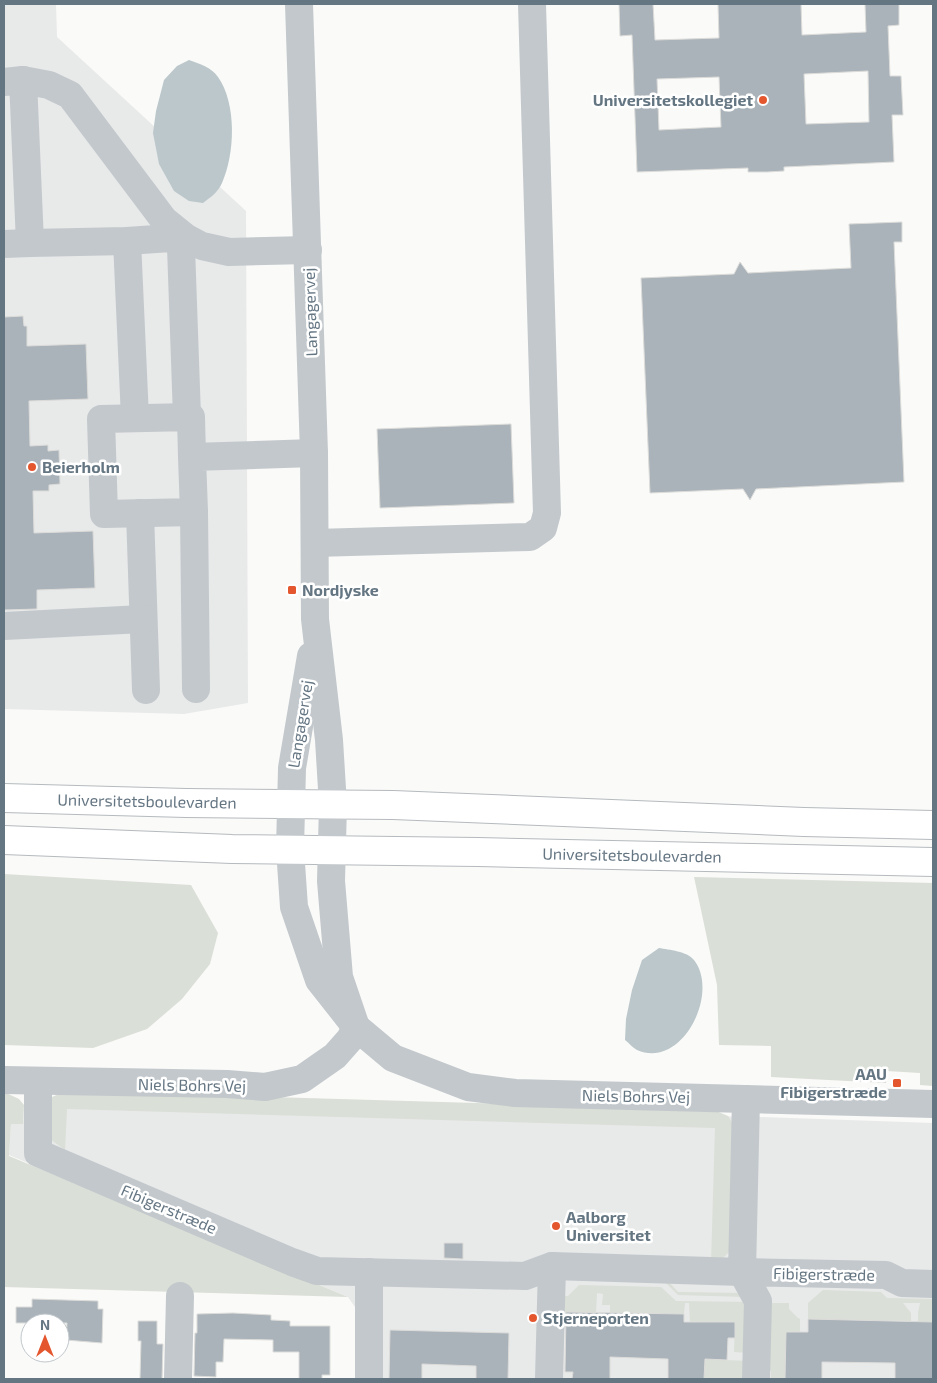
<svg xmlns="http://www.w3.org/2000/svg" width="937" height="1383" font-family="'Exo 2',sans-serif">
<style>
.built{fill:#e8e9e9}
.green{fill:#dadfd7}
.water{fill:#bbc7cb}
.building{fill:#aab3b9;stroke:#dcdcda;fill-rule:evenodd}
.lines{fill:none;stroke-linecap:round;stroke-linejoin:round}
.major-casing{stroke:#b5babe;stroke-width:30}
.minor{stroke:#c3c8cc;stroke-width:28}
.major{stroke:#fff;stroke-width:28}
.poi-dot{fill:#e4572e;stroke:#fff;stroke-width:2}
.labels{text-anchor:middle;stroke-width:5;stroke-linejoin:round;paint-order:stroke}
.poi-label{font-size:16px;font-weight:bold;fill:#657683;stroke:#fff;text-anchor:start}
.street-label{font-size:16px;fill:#657683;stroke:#fff}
</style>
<rect width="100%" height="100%" fill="#fafaf8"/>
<g class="built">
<polygon points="4,4 56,4 57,37 246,211 248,703 184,714 4,709"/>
<polygon points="63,1103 760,1117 933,1123 933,1379 359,1379 361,1316 348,1297 9,1155 11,1124 23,1124 24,1105 55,1106"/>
</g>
<g class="green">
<polygon points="4,874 191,885 218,933 210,964 182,999 147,1029 93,1048 4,1045"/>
<polygon points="694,877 933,883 933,1086 920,1085 920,1073 887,1071 886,1083 771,1077 771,1046 719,1045 717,985"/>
<polygon points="66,1091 714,1110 728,1116 735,1127 733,1248 719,1262 711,1264 715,1128 67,1109 65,1150 50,1139 52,1097"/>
<polygon points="4,1092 19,1099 24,1105 23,1124 11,1124 9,1156 348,1297 4,1287"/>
<polygon points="665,1278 678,1292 743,1293 745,1297 678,1295 664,1281"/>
<polygon points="579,1285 661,1287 676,1301 750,1302 750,1353 734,1352 735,1322 690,1322 689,1303 685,1303 684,1314 610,1313 610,1305 602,1305 603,1294 597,1293 596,1312 566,1312 566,1324 557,1324 555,1296 568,1296"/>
<polygon points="823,1290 881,1292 887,1298 933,1299 933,1322 918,1322 918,1313 920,1303 903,1303 911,1313 911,1321 808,1319 808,1303"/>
<polygon points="762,1303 789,1303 789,1309 798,1318 800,1319 800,1332 786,1332 785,1379 771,1379 771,1371 761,1370"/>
<polygon points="698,1359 749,1361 749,1379 704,1379 705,1366 698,1366"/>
</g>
<g class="water">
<path d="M189,60c11,4 22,7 29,17 19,27 17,77 4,106 -4,9 -11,14 -19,20l-14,-2 -15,-10 -15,-27 -6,-31 3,-22 8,-31 13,-14z"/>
<path d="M659,948c10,2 28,3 35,12 26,33 -12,110 -57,90 -4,-2 -8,-7 -12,-10l1,-21 6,-29 10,-30z"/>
</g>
<g class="building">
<path d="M619,4h34l2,36 64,-2 -1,-34h83l1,31 64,-3 -1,-28h34v21l-11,1 2,50h11l2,39h-11l2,47 -110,5v4l-17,1h-19v-4l-111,4 -5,-137 -12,1zM868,71l1,51 -63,2 -2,-50zM719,77l2,50 -62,3 -2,-51z"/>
<polygon points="902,222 902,242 894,242 904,482 756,489 750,500 743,489 650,493 641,278 734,274 740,262 748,273 851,268 849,224"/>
<polygon points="23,316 24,326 27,326 27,346 86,344 88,399 29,401 30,446 48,445 48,451 59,450 60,484 49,485 49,491 33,491 34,533 93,531 95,588 37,590 37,609 4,610 4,317"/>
<polygon points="511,424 514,503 380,508 377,429"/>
<polygon points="444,1243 463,1243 463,1259 444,1258"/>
<polygon points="32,1299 98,1301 98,1309 103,1309 102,1343 66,1340 67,1323 16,1323 16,1307 32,1307"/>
<polygon points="566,1312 684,1314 684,1322 735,1322 735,1338 728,1338 727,1360 705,1359 704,1379 668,1379 668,1359 610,1357 610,1379 572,1379 573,1372 565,1372"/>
<polygon points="233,1313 271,1315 271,1320 290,1321 290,1326 330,1326 330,1375 322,1375 322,1379 299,1379 299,1352 273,1352 273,1340 224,1339 223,1362 216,1362 216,1377 194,1376 195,1333 197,1333 197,1314"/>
<polygon points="808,1319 933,1322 933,1379 895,1379 895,1363 822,1362 822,1379 785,1379 786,1332 808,1332"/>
<polygon points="138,1321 157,1321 157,1344 163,1344 162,1379 140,1379 141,1341 138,1341"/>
<polygon points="390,1330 509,1333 508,1379 476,1379 476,1366 422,1364 422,1379 389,1379"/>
</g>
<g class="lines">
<g class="major-casing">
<g id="major">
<polyline points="4,798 186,803 393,805 804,822 933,825"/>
<polyline points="4,840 232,849 478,852 933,862"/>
</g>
</g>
<g class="minor">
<polyline points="23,80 49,85 70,95 164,220 185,237 202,246 229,252 308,250"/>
<polyline points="4,82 23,80 30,243 127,241 185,237 181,247 187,417"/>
<polyline points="127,241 135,418"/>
<polyline points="4,244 30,243"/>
<polyline points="192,457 191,417 101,419 104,514 194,512 192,457 314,453"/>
<polyline points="194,512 196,689"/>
<polyline points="140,513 146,690"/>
<polyline points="315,543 530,537 543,528 547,513 532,4"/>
<polyline points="4,626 143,619"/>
<polyline points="311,656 292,768 290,849 294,907 319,980 356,1027 393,1058 468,1087 515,1093 933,1104"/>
<polyline points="4,1080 227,1084 265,1087 302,1079 335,1056 350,1039 356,1027 339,977 331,881 333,805 329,740 315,619 314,453 299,4"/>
<polyline points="38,1081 38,1153 292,1262 317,1271 525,1276 552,1266 742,1272 746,1099"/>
<polyline points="178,1379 180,1296"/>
<polyline points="369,1379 369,1272"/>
<polyline points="549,1379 552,1266"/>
<polyline points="756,1379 758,1301 742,1272 886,1275 902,1283 933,1284"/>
</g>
<use href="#major" class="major"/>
</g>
<g class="poi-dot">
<circle cx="763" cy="100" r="5"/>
<circle cx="32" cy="467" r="5"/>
<rect x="287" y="585" width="10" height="10" rx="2.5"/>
<rect x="892" y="1078" width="10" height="10" rx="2.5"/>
<circle cx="556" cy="1226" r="5"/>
<circle cx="533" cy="1318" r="5"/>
</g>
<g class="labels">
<g class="poi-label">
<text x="753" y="106" text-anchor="end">Universitetskollegiet</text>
<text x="42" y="473">Beierholm</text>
<text x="302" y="596">Nordjyske</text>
<text x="887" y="1080" text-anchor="end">AAU<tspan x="887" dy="18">Fibigerstræde</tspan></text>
<text x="566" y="1223">Aalborg<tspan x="566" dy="18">Universitet</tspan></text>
<text x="543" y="1324">Stjerneporten</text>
</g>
<g class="street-label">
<text transform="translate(310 312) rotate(-92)" y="6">Langagervej</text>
<text transform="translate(300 724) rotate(-81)" y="6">Langagervej</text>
<text transform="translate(147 801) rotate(1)" y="6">Universitetsboulevarden</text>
<text transform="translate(632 855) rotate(1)" y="6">Universitetsboulevarden</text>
<text transform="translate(192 1085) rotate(1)" y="6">Niels Bohrs Vej</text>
<text transform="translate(636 1096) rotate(1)" y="6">Niels Bohrs Vej</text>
<text transform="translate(169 1209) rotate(23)" y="6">Fibigerstræde</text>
<text transform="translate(824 1274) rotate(1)" y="6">Fibigerstræde</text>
</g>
</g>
<rect width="937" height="1383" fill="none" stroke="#657683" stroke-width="10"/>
<g transform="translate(45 1338)"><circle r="24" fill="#ffffff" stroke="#c1c8cd"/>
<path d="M0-4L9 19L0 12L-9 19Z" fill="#e4572e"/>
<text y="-8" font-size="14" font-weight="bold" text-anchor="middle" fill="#657683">N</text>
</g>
</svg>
